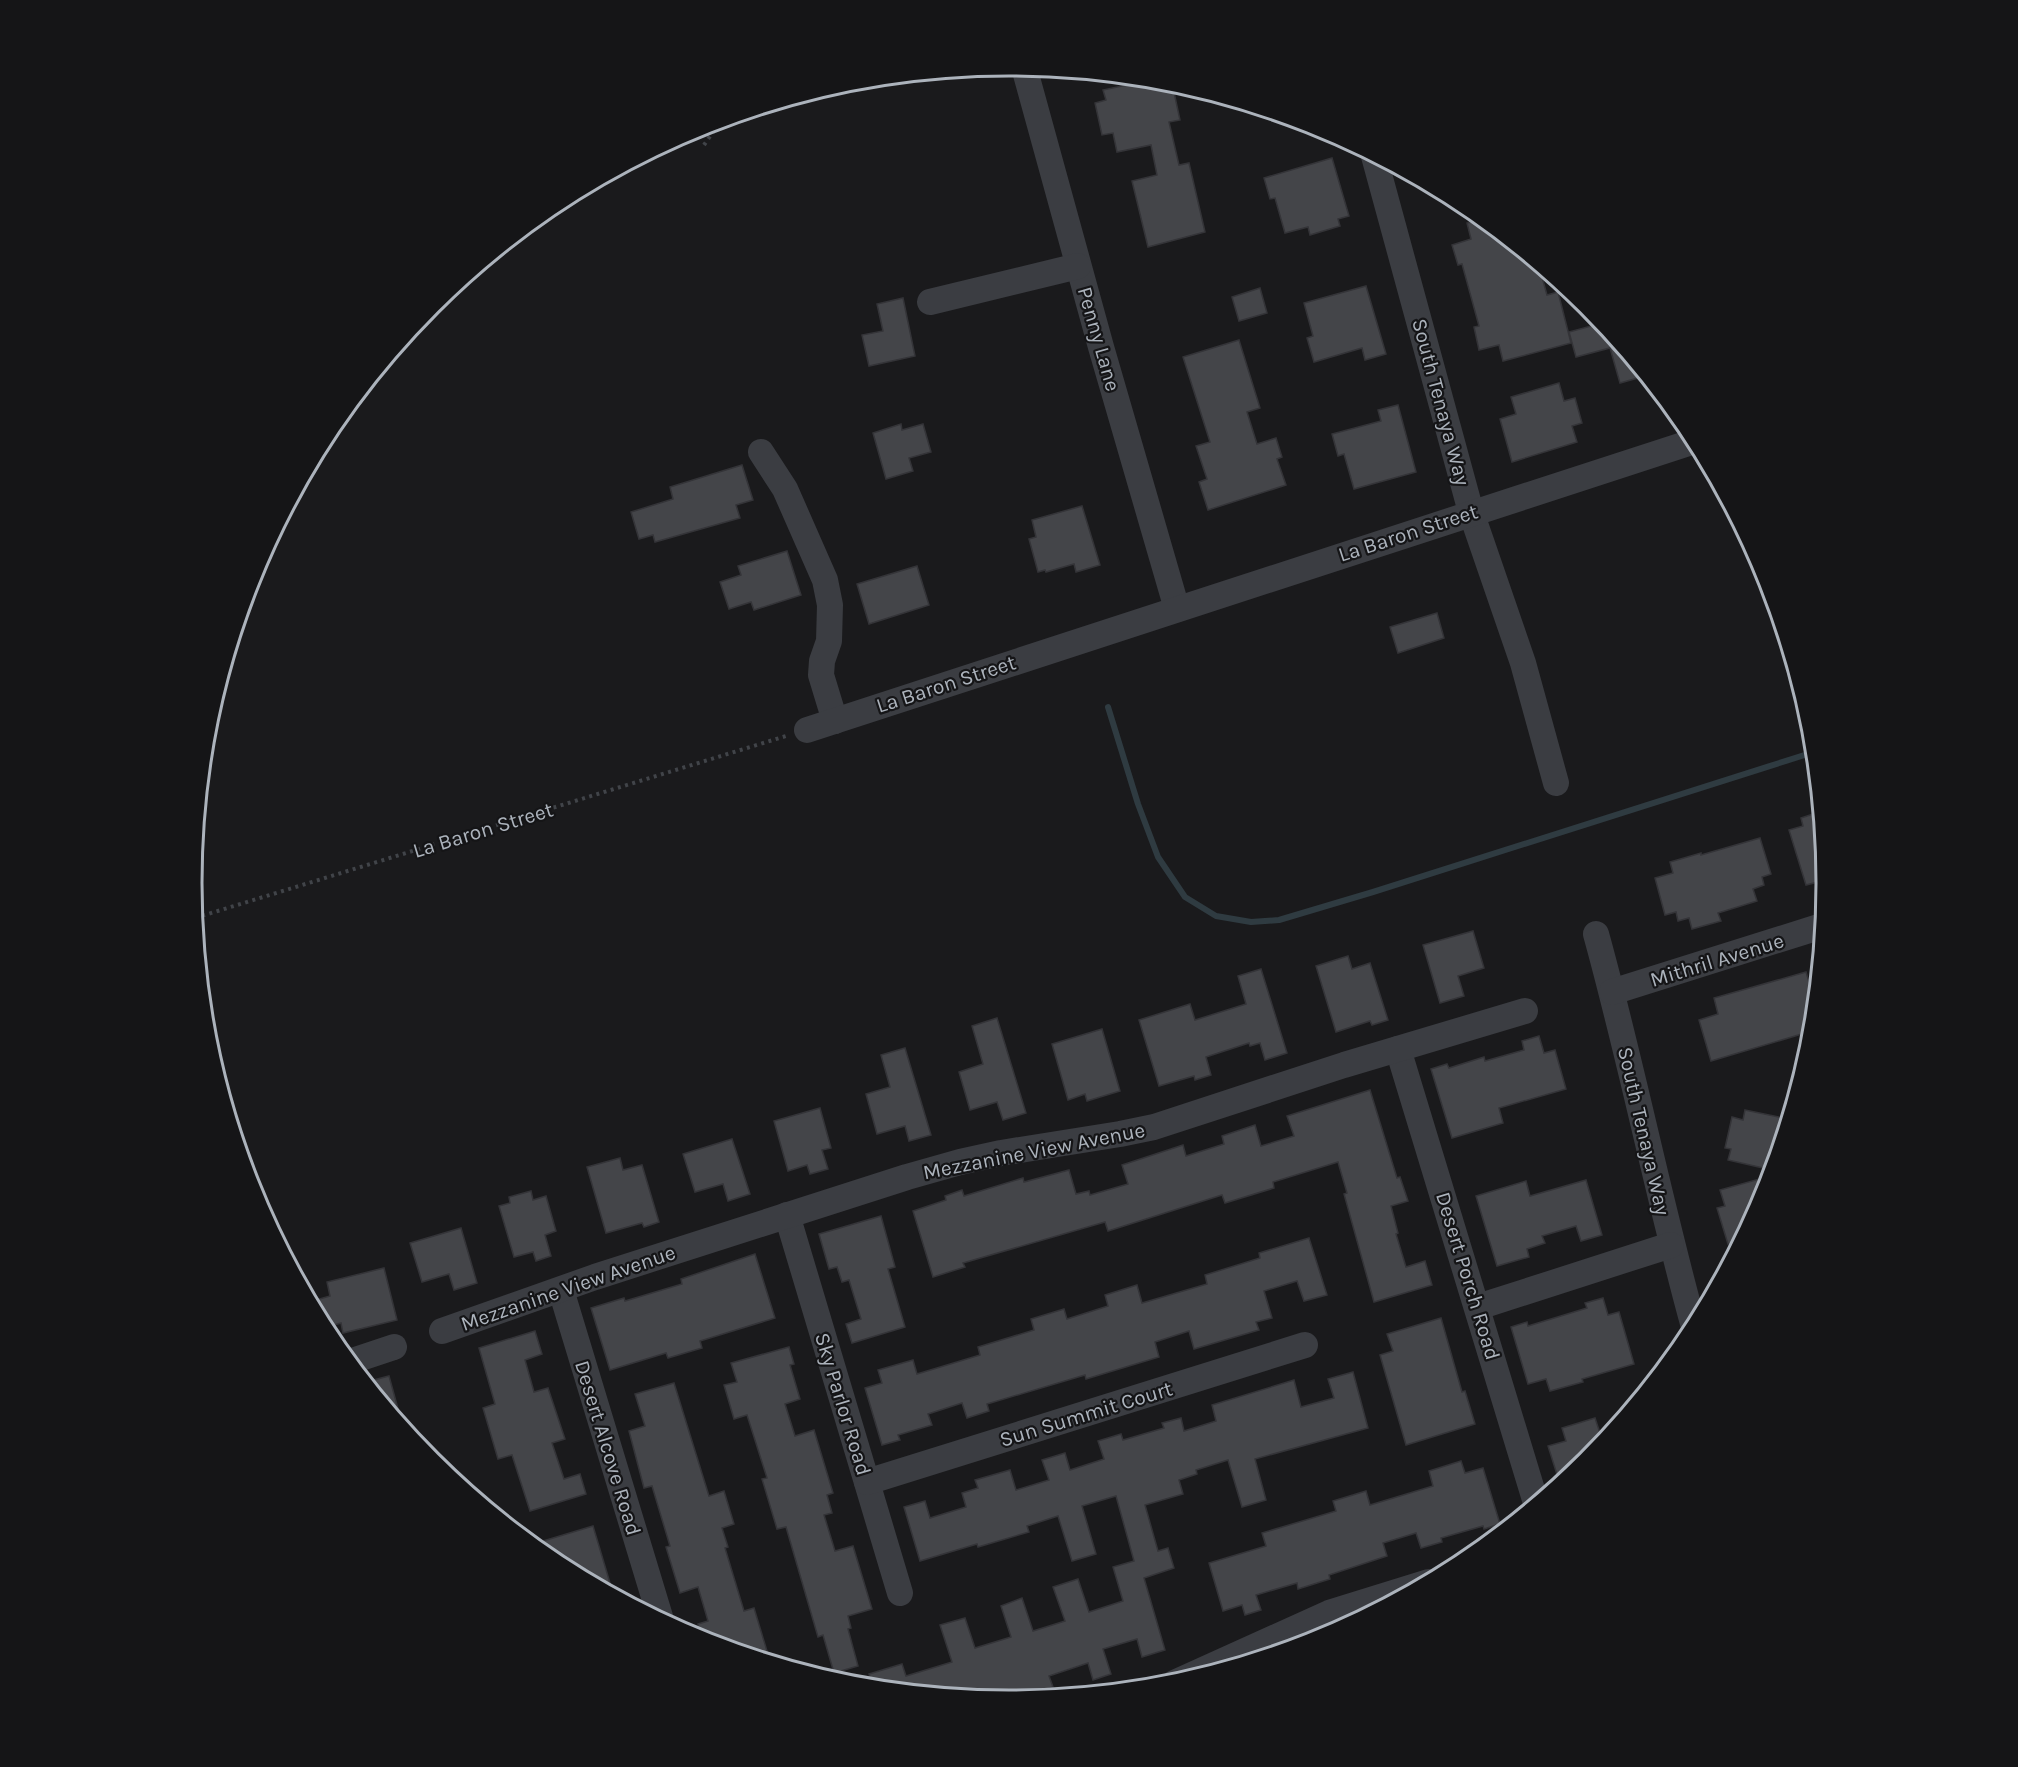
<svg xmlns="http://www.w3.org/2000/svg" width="2018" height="1767" font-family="Karla,sans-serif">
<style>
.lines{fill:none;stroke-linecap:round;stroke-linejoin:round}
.stream{stroke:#2f3b41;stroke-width:6}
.building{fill:#444549;stroke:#343438;stroke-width:1.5}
.path{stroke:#414449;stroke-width:4;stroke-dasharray:3 4.5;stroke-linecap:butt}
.minor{stroke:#3b3d42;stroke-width:26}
.labels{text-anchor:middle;stroke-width:4.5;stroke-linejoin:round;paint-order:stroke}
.street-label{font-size:21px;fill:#acb3bc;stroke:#151517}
.rim{fill:none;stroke:#acb3bc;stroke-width:3}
</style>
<rect width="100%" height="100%" fill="#1a1a1c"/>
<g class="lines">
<polyline class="stream" points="1108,707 1138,804 1158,857 1185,897 1216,916 1251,922 1279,920 1373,892 1814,752"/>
</g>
<g class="building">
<polygon points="1150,80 1172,83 1180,120 1169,122 1179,165 1189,163 1205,232 1148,247 1132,181 1157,175 1151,145 1117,152 1113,133 1102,135 1095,103 1106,100 1103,90"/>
<polygon points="1332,158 1349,216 1338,219 1340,226 1310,235 1308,227 1285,233 1275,198 1270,199 1264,178"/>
<polygon points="1482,219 1539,266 1547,295 1558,292 1571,343 1503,361 1499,345 1479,350 1474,327 1479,326 1462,264 1458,265 1452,245 1471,239 1467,223"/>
<polygon points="1366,286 1386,354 1365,360 1362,348 1314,362 1307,338 1313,336 1304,303"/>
<polygon points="1260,288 1267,313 1239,321 1232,297"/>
<polygon points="903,298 915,356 869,366 862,335 883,331 877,304"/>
<polygon points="1602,323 1625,352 1645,376 1620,383 1610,348 1576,357 1569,332"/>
<polygon points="1239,340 1260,408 1247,412 1257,444 1276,438 1282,457 1277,459 1286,485 1208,510 1199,482 1207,479 1196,446 1210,442 1183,357"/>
<polygon points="1559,383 1564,401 1575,398 1582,423 1572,426 1577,442 1512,462 1500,419 1516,414 1511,397"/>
<polygon points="1398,405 1416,472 1354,489 1344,454 1338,456 1332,434 1381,421 1378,410"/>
<polygon points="901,424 902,430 923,424 931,452 909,458 913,471 886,479 873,433"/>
<polygon points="742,465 753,500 736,505 740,518 655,542 653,535 639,539 631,512 673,499 670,487"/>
<polygon points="1082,506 1100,565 1076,572 1074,564 1046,572 1045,570 1038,572 1029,539 1036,537 1032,520"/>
<polygon points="787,551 801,595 754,610 751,602 729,609 720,582 741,575 738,566"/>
<polygon points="917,566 929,605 869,624 857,584"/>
<polygon points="1437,613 1444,638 1398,653 1390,627"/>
<polygon points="1819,812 1826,880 1806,885 1789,830 1803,826 1801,818"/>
<polygon points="1760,838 1771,874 1762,877 1764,885 1753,889 1757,901 1718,913 1721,921 1692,929 1689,918 1678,921 1676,912 1665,915 1655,878 1673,873 1670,862 1701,853 1701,855"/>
<polygon points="1473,931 1484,968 1458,976 1464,996 1440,1003 1423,945"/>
<polygon points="1348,956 1352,969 1370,963 1388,1020 1372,1025 1370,1021 1336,1032 1316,966"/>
<polygon points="1261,969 1287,1053 1265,1060 1260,1043 1250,1046 1249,1043 1206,1057 1211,1075 1195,1080 1194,1076 1159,1086 1139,1020 1190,1004 1195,1020 1246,1004 1238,976"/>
<polygon points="1806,972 1815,1002 1812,1031 1711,1061 1699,1020 1718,1014 1714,998"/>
<polygon points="997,1018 1026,1113 1003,1120 997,1102 970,1110 959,1072 983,1064 972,1026"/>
<polygon points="1102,1029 1120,1091 1087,1101 1085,1094 1068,1100 1052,1044"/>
<polygon points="1539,1036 1544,1053 1555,1050 1566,1089 1499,1108 1503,1123 1452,1138 1431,1069 1447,1064 1449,1068 1484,1057 1485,1061 1524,1050 1522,1041"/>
<polygon points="905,1048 931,1135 909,1141 905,1126 877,1134 866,1094 890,1087 881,1055"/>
<polygon points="1370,1090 1397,1178 1400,1177 1408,1201 1391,1206 1398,1233 1396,1234 1406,1267 1425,1261 1432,1285 1374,1302 1344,1194 1347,1193 1338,1162 1273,1182 1274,1188 1225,1203 1222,1195 1108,1231 1105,1222 963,1263 965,1267 933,1277 913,1211 946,1200 945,1196 962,1190 964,1196 1023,1178 1024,1182 1069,1170 1076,1194 1089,1191 1090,1195 1128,1184 1122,1165 1183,1145 1186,1156 1224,1144 1222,1136 1255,1125 1261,1146 1294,1136 1287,1116"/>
<polygon points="820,1108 831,1148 822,1150 828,1169 810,1174 807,1165 788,1171 774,1121"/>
<polygon points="1745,1110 1788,1119 1772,1170 1728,1160 1731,1149 1725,1148 1732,1117 1743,1120"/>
<polygon points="732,1139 750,1194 728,1201 723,1184 695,1192 683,1154"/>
<polygon points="620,1158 623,1170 642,1165 659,1222 644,1227 642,1223 606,1233 587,1167"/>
<polygon points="1770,1176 1764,1197 1741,1240 1728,1244 1717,1208 1725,1206 1720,1190"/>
<polygon points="1586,1180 1602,1235 1581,1241 1576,1226 1542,1236 1545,1243 1527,1249 1529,1257 1497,1266 1476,1196 1526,1181 1530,1196"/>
<polygon points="531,1191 533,1200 546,1196 556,1231 545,1235 551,1256 536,1261 533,1252 514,1257 499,1206 510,1203 509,1197"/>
<polygon points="881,1216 895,1267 888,1269 905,1327 852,1343 846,1324 861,1319 849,1280 842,1282 837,1267 829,1269 819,1234"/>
<polygon points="461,1228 477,1283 454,1290 449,1274 422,1282 410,1243"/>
<polygon points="1309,1238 1327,1295 1304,1301 1297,1281 1264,1291 1272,1318 1256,1322 1259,1330 1194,1349 1189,1331 1155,1342 1159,1357 1086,1379 1085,1375 987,1404 989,1411 967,1418 962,1403 928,1414 932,1425 898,1435 900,1440 882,1445 865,1388 882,1383 878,1370 913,1360 917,1374 980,1355 978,1347 1034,1330 1031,1319 1064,1309 1067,1319 1108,1306 1105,1295 1137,1285 1142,1303 1207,1284 1205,1275 1260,1258 1259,1253"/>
<polygon points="755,1254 775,1318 700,1341 702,1348 668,1358 666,1353 610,1370 591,1308 624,1298 625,1301 682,1284 681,1279"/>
<polygon points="384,1268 397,1320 343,1333 341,1323 324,1328 316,1300 330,1296 327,1282"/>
<polygon points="1603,1298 1608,1315 1619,1312 1634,1364 1582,1379 1583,1382 1550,1391 1546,1379 1528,1384 1511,1327 1527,1322 1528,1326 1587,1308 1585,1303"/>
<polygon points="1441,1318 1462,1392 1465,1391 1475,1424 1406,1445 1380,1355 1393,1351 1387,1334"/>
<polygon points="535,1331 542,1354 525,1360 534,1392 548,1388 565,1439 552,1443 564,1479 580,1474 586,1494 530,1511 512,1455 498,1459 483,1408 495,1404 479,1348"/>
<polygon points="789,1347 794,1364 790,1365 800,1399 785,1404 795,1436 814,1430 833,1493 827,1495 832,1513 824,1515 835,1551 853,1546 872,1609 848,1616 851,1628 848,1629 858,1666 834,1673 823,1635 818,1637 786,1527 777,1529 762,1479 767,1478 747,1415 734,1419 724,1385 737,1382 731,1363"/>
<polygon points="1353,1372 1368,1428 1255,1459 1266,1500 1242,1507 1228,1460 1196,1470 1197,1474 1179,1480 1183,1494 1145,1505 1158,1551 1168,1548 1174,1568 1144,1578 1165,1650 1142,1657 1137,1639 1103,1649 1111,1674 1093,1680 1088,1663 1049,1676 1053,1687 1037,1692 1039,1698 1009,1701 871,1687 873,1686 869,1674 902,1664 906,1676 952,1662 940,1625 965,1618 975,1648 1011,1637 1001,1606 1022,1598 1033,1631 1065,1621 1053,1587 1078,1579 1089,1612 1123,1601 1113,1567 1134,1561 1116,1496 1082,1506 1096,1554 1072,1561 1058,1516 1027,1526 1029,1532 978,1547 977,1544 920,1561 904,1507 925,1501 930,1518 966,1507 962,1493 978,1488 975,1480 1010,1470 1016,1490 1049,1480 1042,1460 1065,1453 1070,1470 1104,1459 1098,1441 1121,1434 1123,1440 1164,1428 1162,1423 1181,1418 1184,1431 1216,1421 1212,1405 1294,1380 1301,1407 1334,1398 1328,1379"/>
<polygon points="389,1376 403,1427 366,1382"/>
<polygon points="674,1383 709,1496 724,1491 734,1524 722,1528 728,1547 725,1548 744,1611 754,1608 770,1661 703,1641 698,1624 708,1621 698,1587 680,1593 666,1547 670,1546 652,1486 644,1488 629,1431 645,1426 635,1394"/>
<polygon points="1595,1418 1603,1442 1587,1462 1560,1484 1548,1446 1566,1441 1562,1428"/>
<polygon points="1461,1461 1465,1473 1483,1468 1500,1524 1484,1529 1483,1526 1441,1538 1442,1542 1421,1548 1416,1533 1383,1543 1387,1556 1329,1575 1330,1579 1298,1589 1297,1583 1256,1595 1261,1610 1245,1615 1242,1605 1223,1611 1209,1563 1266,1546 1262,1533 1336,1511 1333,1501 1366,1491 1370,1505 1433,1486 1429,1471"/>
<polygon points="593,1526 610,1583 598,1586 555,1563 535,1547 544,1545 543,1541"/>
</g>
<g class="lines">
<g class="path">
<polyline points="704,145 717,126 716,122"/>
<polyline points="195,918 786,736"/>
</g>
<g class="minor">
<polyline points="1024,67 1101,347 1177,609"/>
<polyline points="1374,156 1471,512 1523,663 1556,783"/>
<polyline points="930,302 1078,266"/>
<polyline points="761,452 785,489 825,580 830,605 829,641 822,661 821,675 835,721"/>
<polyline points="807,730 1695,441"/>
<path d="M1596,934c36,130 62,263 98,393"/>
<polyline points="1612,992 1822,926"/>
<polyline points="1398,1049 1536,1503"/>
<polyline points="787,1215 900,1593"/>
<polyline points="561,1290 661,1620"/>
<polyline points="1478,1307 1671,1245"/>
<polyline points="442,1331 595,1277 907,1177 960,1162 1001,1153 1120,1134 1154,1127 1344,1065 1525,1011"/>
<polyline points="349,1362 394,1347"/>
<polyline points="867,1482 1305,1345"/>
<polyline points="1174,1683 1329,1613 1429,1582"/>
</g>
</g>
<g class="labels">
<g class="street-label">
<text transform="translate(1099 339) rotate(74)" y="7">Penny Lane</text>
<text transform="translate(1441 402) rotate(75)" y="7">South Tenaya Way</text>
<text transform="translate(1408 533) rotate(-18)" y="7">La Baron Street</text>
<text transform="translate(946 684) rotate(-18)" y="7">La Baron Street</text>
<text transform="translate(483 830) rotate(-17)" y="7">La Baron Street</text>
<text transform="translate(1717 960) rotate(-17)" y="7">Mithril Avenue</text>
<text transform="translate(1644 1131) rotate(77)" y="7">South Tenaya Way</text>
<text transform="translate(1034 1151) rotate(-11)" y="7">Mezzanine View Avenue</text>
<text transform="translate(1468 1276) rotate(73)" y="7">Desert Porch Road</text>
<text transform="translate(568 1288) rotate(-19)" y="7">Mezzanine View Avenue</text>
<text transform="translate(843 1404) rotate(73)" y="7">Sky Parlor Road</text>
<text transform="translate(1086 1414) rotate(-17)" y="7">Sun Summit Court</text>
<text transform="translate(608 1448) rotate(73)" y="7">Desert Alcove Road</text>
</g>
</g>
<path d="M0 0H2018V1767H0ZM202 883a807 807 0 1 1 1614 0a807 807 0 1 1-1614 0Z" fill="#151517" fill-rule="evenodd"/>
<path class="rim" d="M202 883a807 807 0 1 1 1614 0a807 807 0 1 1-1614 0Z"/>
</svg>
